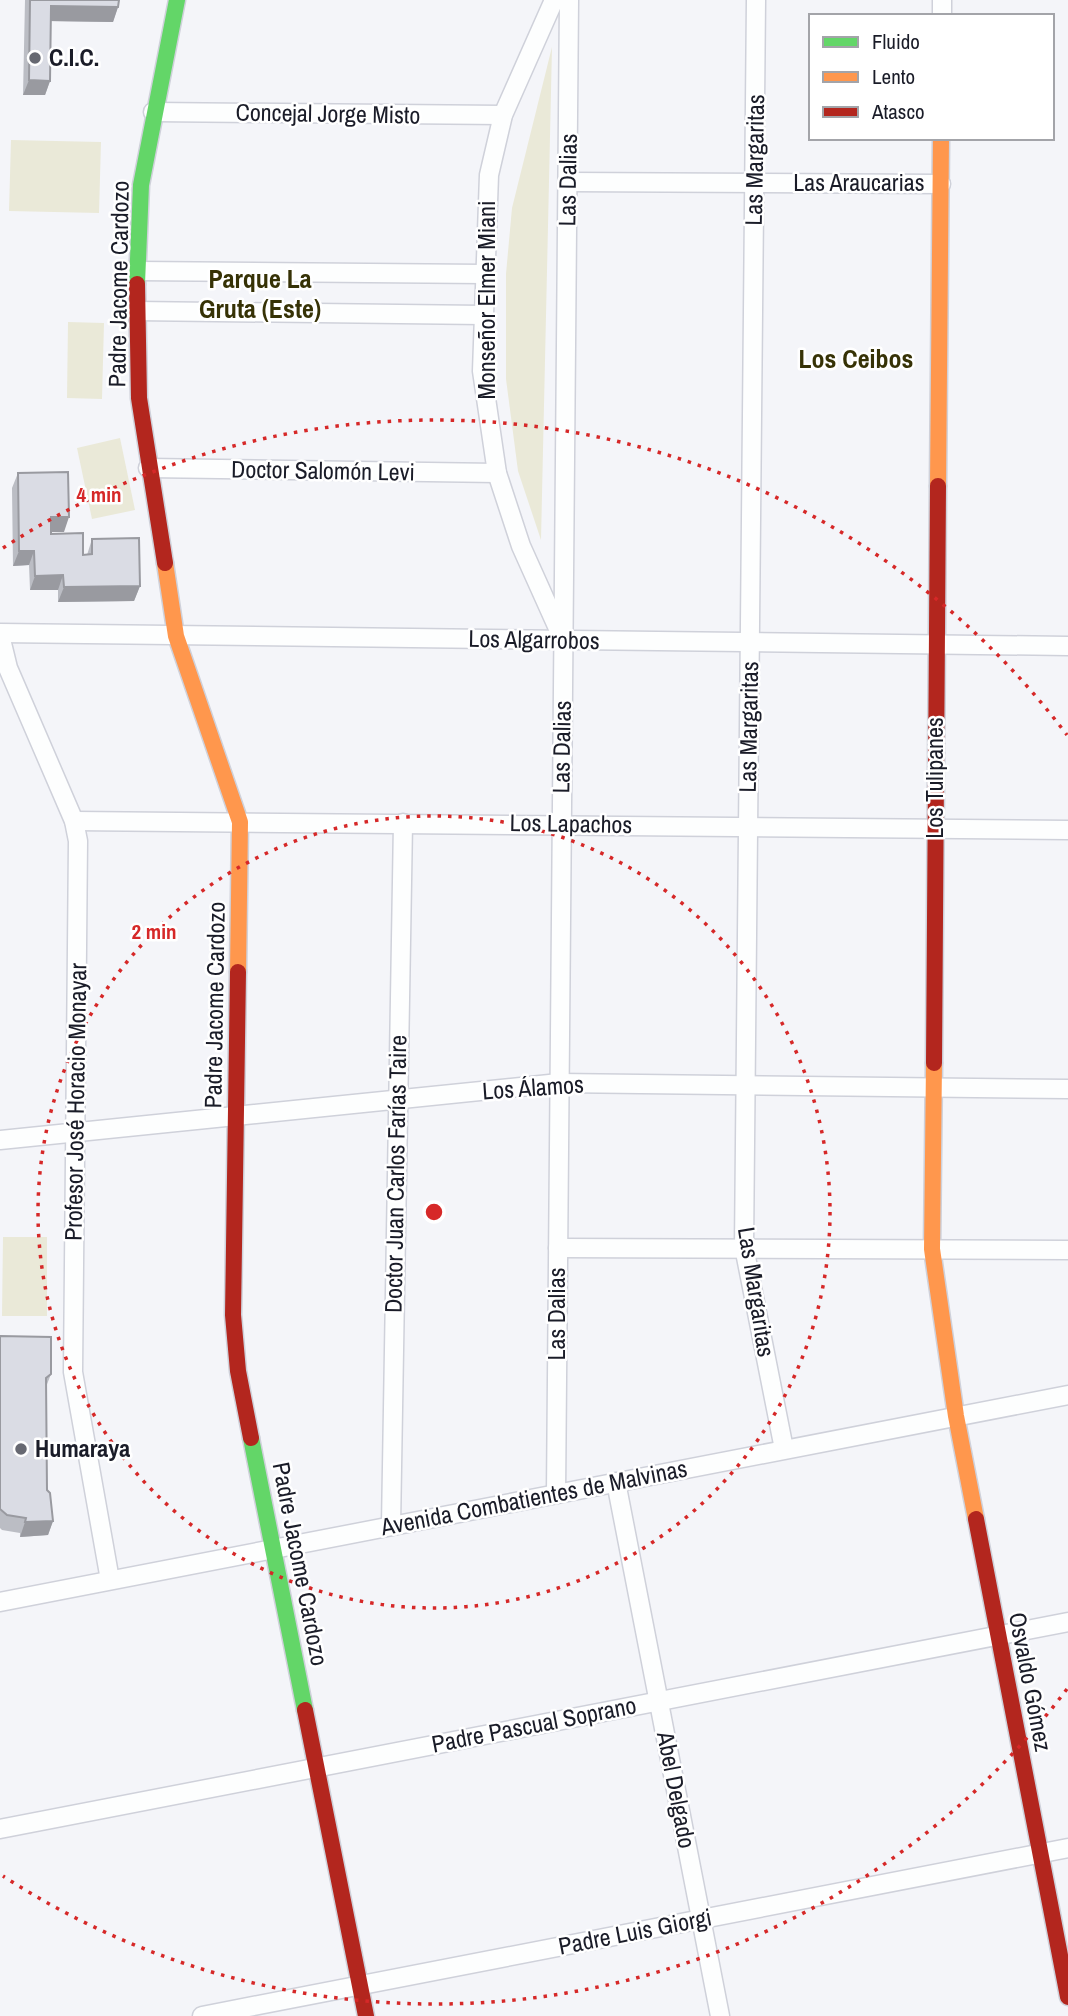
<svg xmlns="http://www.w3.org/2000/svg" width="1068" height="2016" font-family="'Archivo Narrow',sans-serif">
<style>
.green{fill:#eae9d8}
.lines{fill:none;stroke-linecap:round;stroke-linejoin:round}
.street-casing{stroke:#cfd1da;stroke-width:21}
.fast-casing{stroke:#cfd1da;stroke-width:19}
.slow-casing{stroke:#cfd1da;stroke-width:19}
.jam-casing{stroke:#cfd1da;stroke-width:19}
.street{stroke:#fdfefe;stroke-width:18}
.fast{stroke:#63d668;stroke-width:16}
.slow{stroke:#ff974d;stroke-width:16}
.jam{stroke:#b3261e;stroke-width:16}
.wall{fill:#bbbdc4}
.shaded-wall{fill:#999aa0}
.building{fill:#dadce4;stroke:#999aa0;stroke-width:2}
.ring{fill:none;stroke:#d62828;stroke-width:3.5;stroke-dasharray:3.5 7}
.poi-dot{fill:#666871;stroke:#fff;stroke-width:2.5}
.labels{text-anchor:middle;stroke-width:5;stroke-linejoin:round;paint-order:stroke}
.poi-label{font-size:24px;font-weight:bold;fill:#1a1c28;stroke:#fff;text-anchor:start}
.street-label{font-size:24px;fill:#1a1c28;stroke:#fff}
.neighbourhood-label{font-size:26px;font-weight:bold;fill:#363206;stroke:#fff}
.centre{fill:#d62828;stroke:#fff;stroke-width:3.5}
.ring-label{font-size:21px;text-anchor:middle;font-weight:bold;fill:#d62828;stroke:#fff;stroke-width:5;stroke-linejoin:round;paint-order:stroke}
</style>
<rect width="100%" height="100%" fill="#f4f5f9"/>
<g class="green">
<polygon points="552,47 541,540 518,471 506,379 506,274 512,208"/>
<polygon points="11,140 101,142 99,213 9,211"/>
<polygon points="68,322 104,323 102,399 67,398"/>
<polygon points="120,438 135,510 92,519 77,448"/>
<polygon points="3,1237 47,1237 47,1316 2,1316"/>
</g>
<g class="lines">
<g class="street-casing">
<g id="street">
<polyline points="554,0 503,115 489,175 482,371 497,473 521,546 561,635"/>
<polyline points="756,0 744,1247 784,1449"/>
<polyline points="942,16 942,0"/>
<polyline points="153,112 503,115"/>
<polyline points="568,182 941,184"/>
<polyline points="137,271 484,274"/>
<polyline points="136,311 483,315"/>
<polyline points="148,468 497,473"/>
<polyline points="0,633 1068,646"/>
<polyline points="0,635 8,668 74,821 78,841 73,1372 110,1580"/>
<polyline points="74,821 1068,830"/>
<polyline points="0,1140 559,1083 1068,1089"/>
<polyline points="558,1248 1068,1250"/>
<polyline points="616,1482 720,2016"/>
<polyline points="556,1494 569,0"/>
<polyline points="391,1526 403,823"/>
<polyline points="0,1602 1068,1395"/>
<polyline points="0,1829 1068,1622"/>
<polyline points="202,2016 1068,1848"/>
</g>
</g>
<g class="fast-casing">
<g id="fast">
<polyline points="137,284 141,185 177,0"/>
<polyline points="251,1438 305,1710"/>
</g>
</g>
<g class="slow-casing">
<g id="slow">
<polyline points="938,486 941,138"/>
<polyline points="165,563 176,636 240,822 238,972"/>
<polyline points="934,1063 932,1249 956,1416 976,1519"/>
</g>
</g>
<g class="jam-casing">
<g id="jam">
<polyline points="137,284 139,398 165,563"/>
<polyline points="238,972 233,1315 238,1371 251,1438"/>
<polyline points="934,1063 938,486"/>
<polyline points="976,1519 1068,1997"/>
<polyline points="305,1710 366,2016"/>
</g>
</g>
<use href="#street" class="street"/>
<use href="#fast" class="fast"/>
<use href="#slow" class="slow"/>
<use href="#jam" class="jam"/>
</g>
<g class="wall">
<polygon points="25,0 119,0 118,7 113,22 51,21 50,81 45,95 23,95"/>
<polygon points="18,473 64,532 51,532 51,534 83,555 87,555 92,539 140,586 134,601 58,602 58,590 30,590 29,565 13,566 12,488"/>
<polygon points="0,1336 51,1374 46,1387 47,1490 53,1521 48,1535 20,1537 20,1533 2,1530 0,1528"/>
</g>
<g class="shaded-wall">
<polygon points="51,6 118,7 113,22 46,21"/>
<polygon points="29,80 50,81 45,95 23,95"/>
<polygon points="51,517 69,517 64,532 46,532"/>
<polygon points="19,551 34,551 29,565 13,566"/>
<polygon points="63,575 58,590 30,590 35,576"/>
<polygon points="140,586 134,601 58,602 64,587"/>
<polygon points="53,1521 48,1535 20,1537 25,1522"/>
</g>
<g class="building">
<polygon points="30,0 119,0 118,7 51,6 50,81 29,80"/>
<polygon points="68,472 69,517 51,517 51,534 83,533 83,555 92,554 92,539 139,538 140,586 64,587 63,575 35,576 34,551 19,551 18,473"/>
<polygon points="0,1336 51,1337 51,1374 46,1378 47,1490 50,1493 53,1521 25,1522 26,1518 7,1515 0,1509"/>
</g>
<g class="ring">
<circle cx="434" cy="1212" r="396"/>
<path d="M1067 1689A792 792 0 0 1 3 1876M3 548A792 792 0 0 1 1067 735"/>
</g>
<g class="poi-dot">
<circle cx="35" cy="58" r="7"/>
<circle cx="21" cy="1449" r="7"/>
</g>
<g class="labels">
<g class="poi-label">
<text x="49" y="66">C.I.C.</text>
<text x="35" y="1457">Humaraya</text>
</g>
<g class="street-label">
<text transform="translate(328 114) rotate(1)" y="8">Concejal Jorge Misto</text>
<text transform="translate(755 160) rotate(-89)" y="8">Las Margaritas</text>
<text transform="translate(568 180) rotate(-89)" y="8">Las Dalias</text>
<text x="859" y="191">Las Araucarias</text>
<text transform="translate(119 284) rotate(-89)" y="8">Padre Jacome Cardozo</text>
<text transform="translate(487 300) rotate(-90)" y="8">Monseñor Elmer Miani</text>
<text transform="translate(323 471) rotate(1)" y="8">Doctor Salomón Levi</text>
<text transform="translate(534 640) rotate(1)" y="8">Los Algarrobos</text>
<text transform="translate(749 727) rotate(-89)" y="8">Las Margaritas</text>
<text transform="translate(562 747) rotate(-89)" y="8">Las Dalias</text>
<text transform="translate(935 778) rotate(-90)" y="8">Los Tulipanes</text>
<text transform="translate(571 824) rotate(1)" y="8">Los Lapachos</text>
<text transform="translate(215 1005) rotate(-89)" y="8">Padre Jacome Cardozo</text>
<text transform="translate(533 1088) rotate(-4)" y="8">Los Álamos</text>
<text transform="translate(76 1102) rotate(-89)" y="8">Profesor José Horacio Monayar</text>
<text transform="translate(396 1174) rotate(-89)" y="8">Doctor Juan Carlos Farías Taire</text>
<text transform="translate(756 1292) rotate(81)" y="8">Las Margaritas</text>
<text transform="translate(557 1314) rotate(-90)" y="8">Las Dalias</text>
<text transform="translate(534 1498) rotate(-11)" y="8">Avenida Combatientes de Malvinas</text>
<text transform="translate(300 1564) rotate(79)" y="8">Padre Jacome Cardozo</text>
<text transform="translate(1030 1682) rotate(79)" y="8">Osvaldo Gómez</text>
<text transform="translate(534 1725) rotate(-11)" y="8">Padre Pascual Soprano</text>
<text transform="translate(676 1790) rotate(79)" y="8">Abel Delgado</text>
<text transform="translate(635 1932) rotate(-11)" y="8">Padre Luis Giorgi</text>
</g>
<g class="neighbourhood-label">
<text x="260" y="288">Parque La<tspan x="260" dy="30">Gruta (Este)</tspan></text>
<text x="856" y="368">Los Ceibos</text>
</g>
</g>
<circle cx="434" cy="1212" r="10" class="centre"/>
<g class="ring-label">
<text x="99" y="502">4 min</text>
<text x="154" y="939">2 min</text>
</g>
<rect x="809" y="14" width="245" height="126" fill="#ffffff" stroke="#a3a4a9" stroke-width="2"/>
<rect x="823" y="37" width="35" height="10" fill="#63d668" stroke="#a3a4a9" stroke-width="2"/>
<text x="872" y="49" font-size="21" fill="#1a1c28">Fluido</text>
<rect x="823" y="72" width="35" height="10" fill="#ff974d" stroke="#a3a4a9" stroke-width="2"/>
<text x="872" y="84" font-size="21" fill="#1a1c28">Lento</text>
<rect x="823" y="107" width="35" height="10" fill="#b3261e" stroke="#a3a4a9" stroke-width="2"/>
<text x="872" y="119" font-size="21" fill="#1a1c28">Atasco</text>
</svg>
